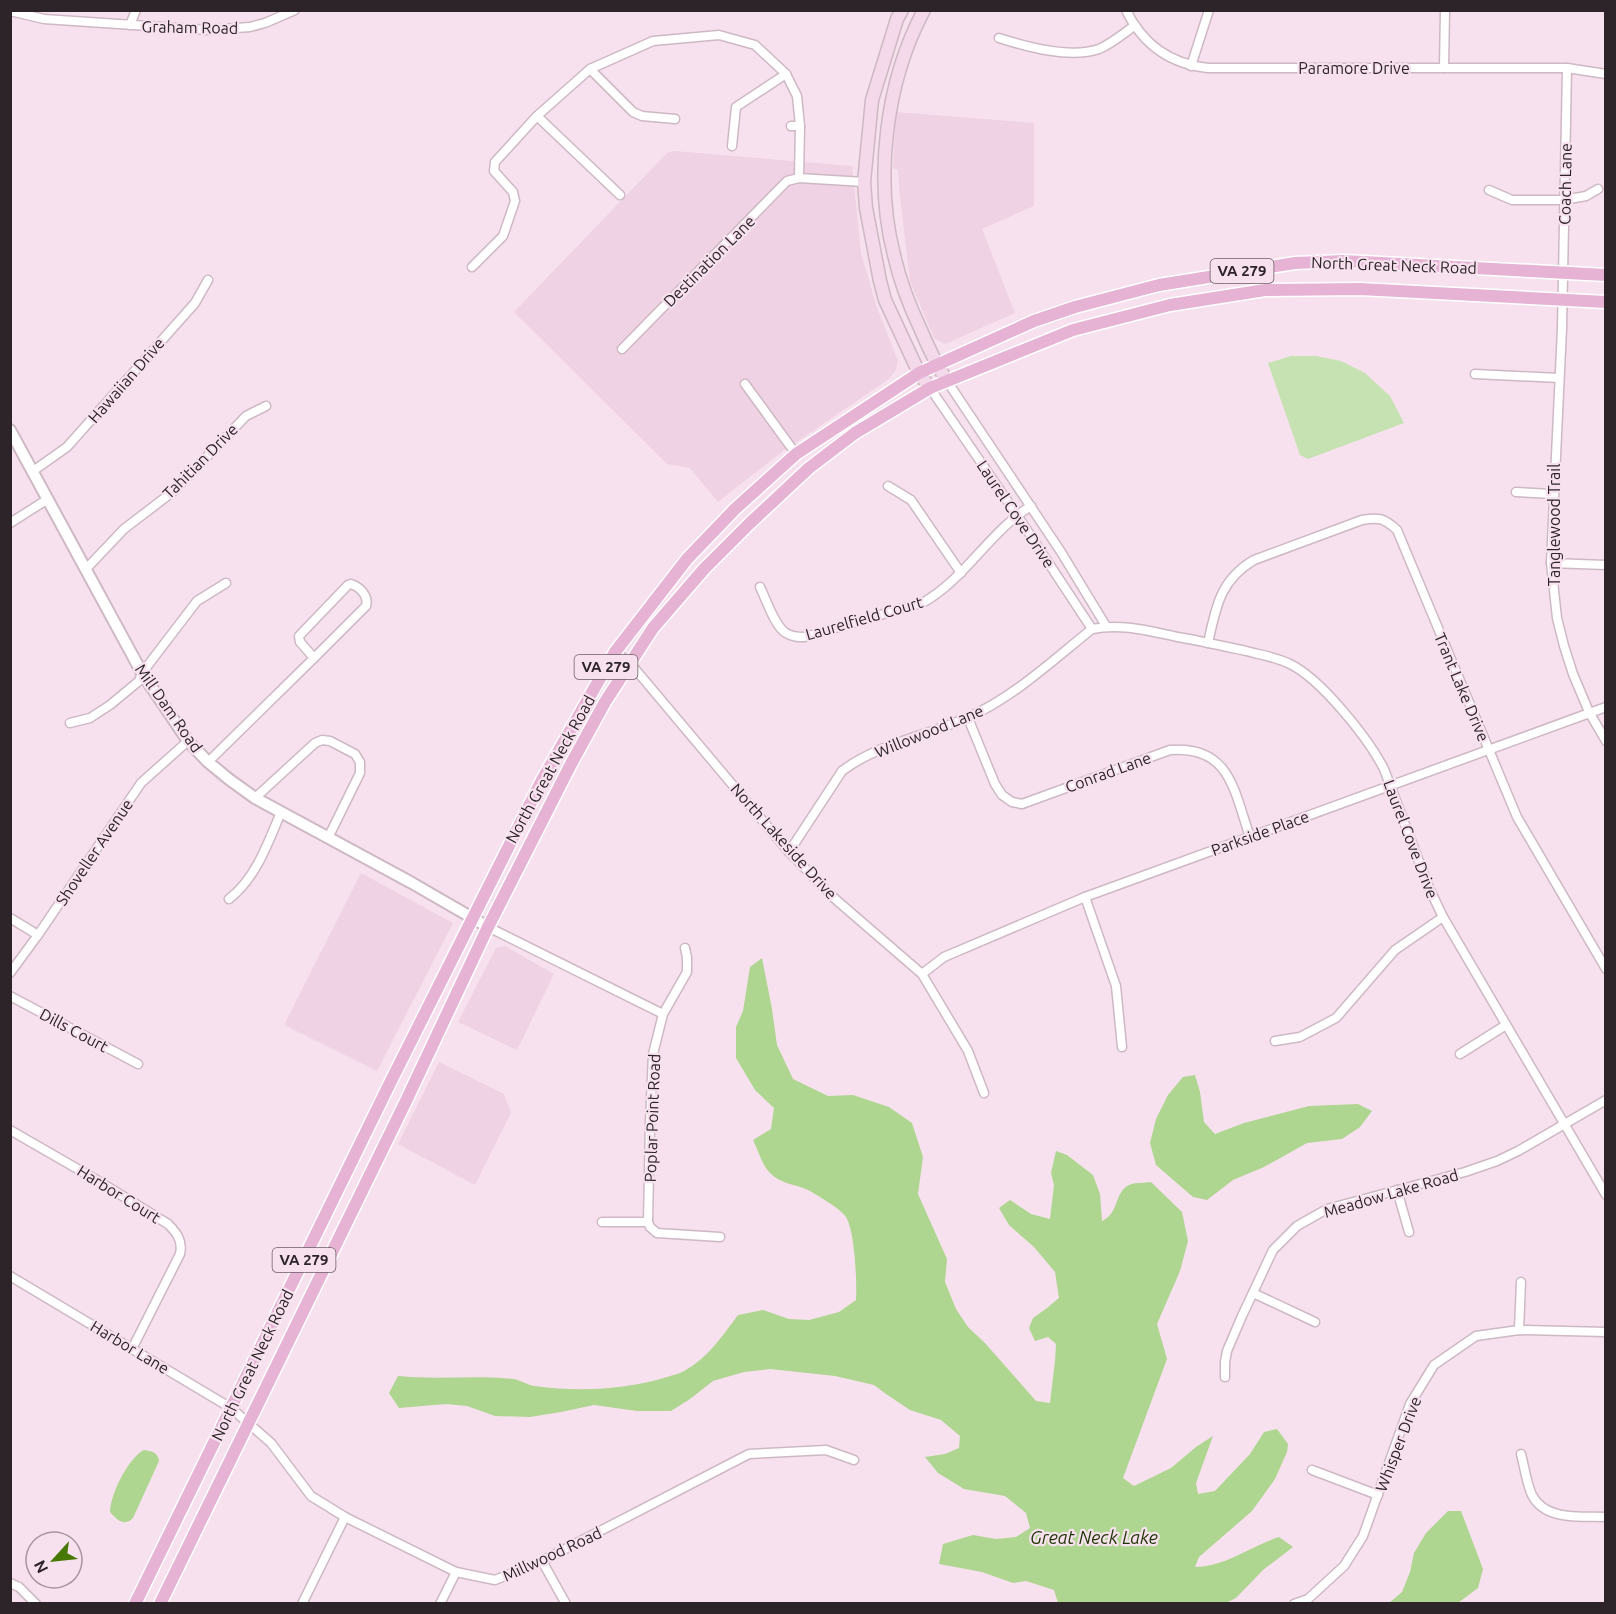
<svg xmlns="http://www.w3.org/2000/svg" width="1616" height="1614" font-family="Ubuntu,sans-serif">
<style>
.built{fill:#efd2e3}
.green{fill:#c6e2b3}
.water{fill:#aed690}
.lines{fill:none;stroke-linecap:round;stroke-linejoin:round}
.minor-casing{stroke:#ceb8c4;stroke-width:11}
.tertiary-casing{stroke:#ceb8c4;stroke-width:14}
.secondary-casing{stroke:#ceb8c4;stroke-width:15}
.primary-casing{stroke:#fff;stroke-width:15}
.minor{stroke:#fff;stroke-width:8}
.tertiary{stroke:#fff;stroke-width:10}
.secondary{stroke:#f3d9e9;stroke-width:12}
.primary{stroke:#e6b3d4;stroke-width:12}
.labels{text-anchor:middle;stroke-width:4.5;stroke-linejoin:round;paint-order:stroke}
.shield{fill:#f8e1ee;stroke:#695d64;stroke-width:1.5}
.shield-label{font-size:15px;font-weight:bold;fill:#2c2429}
.street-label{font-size:16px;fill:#2c2429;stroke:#f8e1ee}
.water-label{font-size:18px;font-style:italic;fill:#1d3502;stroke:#f8e1ee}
</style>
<rect width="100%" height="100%" fill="#f8e1ee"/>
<g class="built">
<polygon points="896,112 1034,123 1034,206 982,229 1015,313 945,344 934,338 910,281 899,188 898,170 893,168 893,165"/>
<polygon points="674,151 852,166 861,253 877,308 898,361 896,370 889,379 779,454 718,502 690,468 667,464 514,312 667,153"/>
<polygon points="361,873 453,923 377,1071 284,1025"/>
<polygon points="505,946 554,974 517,1050 458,1022 496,948"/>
<polygon points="439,1062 504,1094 511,1113 475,1185 398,1144"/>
</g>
<polygon class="green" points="1291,356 1316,356 1341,361 1365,373 1390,396 1404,423 1308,459 1300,455 1268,363"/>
<g class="water">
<path d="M762,958l10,51 5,36 16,34 35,17 25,-1 36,12 23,16 11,34 -5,37 29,65 -2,23 11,27 12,18 17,16 51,58 14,2 5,-42 1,-17 -8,-7 -13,4 -6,-13 4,-10 14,-10 12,-10 -4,-26 -21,-25 -25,-22 -10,-17 11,-8 21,14 19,5 4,-34 -3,-12 5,-22 11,4 26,20 7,19 2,27c17,-8 12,-26 25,-35 6,-4 18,-3 24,-4l31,30 6,29 -8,30 -23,53 10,35 -44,119 11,8 37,-18 25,-21 17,-11 -17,47 2,11 17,-3 35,-37 14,-22 13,-3 11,15 -1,8 -12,27 -23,32 -53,46 -4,10c30,0 56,-21 84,-30l14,10 -30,23 -27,28 -12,6 -166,-1 -4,-13 -28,-9 -13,2 -31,-11 -43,-8 4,-20 30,-9 23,4 20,-2 14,-9 -4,-15 -21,-17 -41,-7 -26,-16 -13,-16 20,-3 14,-6 1,-12 -19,-16 -31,-10 -24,-16 -12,-9 -39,-9 -65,-7 -26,3 -31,9 -23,18 -19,12h-34l-43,-6 -33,7 -31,5 -35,-1 -28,-10 -21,-2 -47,4 -10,-15 9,-17c39,4 77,-1 115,3 8,1 14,6 22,7 43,6 90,4 132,-9 5,-2 12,-3 17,-6 23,-12 39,-36 54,-56l25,-5 26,9 20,1 30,-8 17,-12c1,-18 -1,-68 -10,-83 -5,-8 -29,-22 -38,-27 -13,-6 -27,-6 -38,-17 -8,-8 -12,-23 -17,-33l18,-11 3,-21 -19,-18 -19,-32v-31l7,-16 7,-44z"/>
<polygon points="1195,1075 1200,1092 1204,1122 1215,1134 1244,1123 1309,1106 1358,1104 1372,1111 1360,1127 1342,1139 1307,1143 1264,1167 1233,1180 1207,1200 1193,1197 1156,1165 1150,1143 1156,1119 1168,1095 1183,1077"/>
<path d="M144,1450c7,1 14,2 15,11l-26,57c-9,9 -16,2 -23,-6 0,-17 18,-54 34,-62z"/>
<polygon points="1448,1511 1461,1511 1483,1569 1478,1588 1458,1603 1389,1603 1402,1592 1410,1572 1414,1553 1426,1533"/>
</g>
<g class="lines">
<g class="minor-casing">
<g id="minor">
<path d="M1126,10c17,35 44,54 82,58h359l39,6"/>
<polyline points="10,11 44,19 208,30 250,27 265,23 295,10"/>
<polyline points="130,25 136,10"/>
<path d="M999,38c28,9 71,21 100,11 12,-5 24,-15 35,-23"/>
<polyline points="1191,66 1209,10"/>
<polyline points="1444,68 1445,10"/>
<polyline points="1567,68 1562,328 1551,563 1557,618 1564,646 1573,674 1589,712 1606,741"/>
<polyline points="590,69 633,112 642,116 675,119"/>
<polyline points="537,116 620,195"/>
<polyline points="791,126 800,126"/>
<polyline points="732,146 736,107 786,74"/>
<polyline points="1489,190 1512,200 1564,200 1586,196 1598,189"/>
<polyline points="472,267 503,236 515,201 513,192 494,171 495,162 537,116 590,69 653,41 719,35 755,45 786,74 797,96 800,126 799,178"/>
<polyline points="622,349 787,181 799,178 864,182"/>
<polyline points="1475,374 1559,378"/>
<polyline points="947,381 1061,552 1106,626"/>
<polyline points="745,384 796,454"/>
<polyline points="930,388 1017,515 1092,629"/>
<polyline points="33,471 67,447 195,303 208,280"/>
<polyline points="888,486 911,500 961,573"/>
<polyline points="1516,492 1553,494"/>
<polyline points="10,523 48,499"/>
<polyline points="1551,563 1606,565"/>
<polyline points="86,569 124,529 175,490 246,416 266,406"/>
<path d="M351,584c9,3 18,12 15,22l-52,52 -14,-16 -1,-6 49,-51z"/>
<path d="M760,587c6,12 15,40 26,46 6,4 12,4 19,4l119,-35c42,-24 66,-71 107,-96"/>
<path d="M1208,643c8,-36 12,-63 46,-83l108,-40c17,-3 22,-2 35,10l120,287 89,152"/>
<polyline points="615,652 630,663 789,852 834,898 922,974 968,1051 984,1093"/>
<path d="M968,718l27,66 7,11 10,7 10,2 148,-54c60,-5 64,41 80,87"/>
<polyline points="70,723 90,718 110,705 139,681 142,673 197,601 226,583"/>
<polyline points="208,762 314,658"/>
<polyline points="255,798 315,743 322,740 330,741 355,754 360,762 360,773 328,838"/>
<path d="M789,852l53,-81c37,-28 85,-35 127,-54 46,-21 84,-57 123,-88 30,-6 57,2 86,8 23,4 45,9 68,14 15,4 30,6 44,13 31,15 78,74 94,105l45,119 14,29 163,278"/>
<polyline points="1085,897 1116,986 1122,1047"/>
<path d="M229,899c27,-21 39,-56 52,-87"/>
<polyline points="10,918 38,935"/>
<polyline points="488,927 663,1014"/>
<polyline points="685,948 687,957 687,972 663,1014 653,1054 650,1123 648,1222 650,1227 657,1233 720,1237"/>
<polyline points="10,973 38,935 141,783 188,741"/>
<polyline points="922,974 944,957 1085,897 1606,707"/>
<polyline points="10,996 138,1064"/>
<polyline points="1275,1041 1300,1037 1336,1018 1395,950 1443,917"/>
<polyline points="1460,1054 1506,1025"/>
<path d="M10,1130l85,49 73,45c9,9 15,17 12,30l-48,95"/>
<polyline points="1397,1190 1409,1232"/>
<polyline points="602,1222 648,1222"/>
<polyline points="10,1276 231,1408 271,1443 311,1496 345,1517 456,1572 495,1580 542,1561 749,1454 826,1450 854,1460"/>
<polyline points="1253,1293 1315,1322"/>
<polyline points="1519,1330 1521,1282"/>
<polyline points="1225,1377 1225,1362 1227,1351 1242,1316 1273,1250 1297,1226 1327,1209 1465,1172 1497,1161 1518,1151 1606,1100"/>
<path d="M1521,1454c3,11 6,31 11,41 13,26 49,21 74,22"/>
<polyline points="1312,1470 1378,1495"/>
<polyline points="542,1561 566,1604"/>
<polyline points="10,1583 19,1587 36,1604"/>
<polyline points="302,1604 345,1517"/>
<polyline points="440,1604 456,1572"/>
<polyline points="1294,1604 1308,1599 1344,1566 1363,1536 1410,1404 1434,1365 1476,1336 1519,1330 1606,1332"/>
</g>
</g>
<g class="tertiary-casing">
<polyline id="tertiary" points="10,430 142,673 188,741 208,762 230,780 255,798 412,883 488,927"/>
</g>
<g class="secondary-casing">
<g id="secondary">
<polyline points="902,10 897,19 872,100 864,182 866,208 880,281 885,300 919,373 930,388"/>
<path d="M924,10c-38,71 -50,167 -30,245 6,26 15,50 26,73 8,19 16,36 27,53"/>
</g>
</g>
<g class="primary-casing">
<g id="primary">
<polyline points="135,1604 389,1085 541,782 615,652 687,559 735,509 796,454 919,373 1034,321 1075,307 1159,285 1295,263 1344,261 1606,275"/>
<polyline points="160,1604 406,1101 488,927 571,764 605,702 653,628 704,569 749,524 809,468 855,433 930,388 1073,330 1170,305 1265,290 1360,289 1606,302"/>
</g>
</g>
<use href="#minor" class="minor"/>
<use href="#tertiary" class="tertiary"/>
<use href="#secondary" class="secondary"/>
<use href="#primary" class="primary"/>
</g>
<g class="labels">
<g class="shield">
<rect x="1210.5" y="259" width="63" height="24" rx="4.5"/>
<rect x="574.5" y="655" width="63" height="24" rx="4.5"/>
<rect x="272.5" y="1248" width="63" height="24" rx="4.5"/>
</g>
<g class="shield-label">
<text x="1242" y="276">VA 279</text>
<text x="606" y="672">VA 279</text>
<text x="304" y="1265">VA 279</text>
</g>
<g class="street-label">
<text transform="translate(190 27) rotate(1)" y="6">Graham Road</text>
<text x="1354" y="74">Paramore Drive</text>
<text transform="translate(1565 184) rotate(-89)" y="6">Coach Lane</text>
<text transform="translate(709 261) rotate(-45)" y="6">Destination Lane</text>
<text transform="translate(1394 265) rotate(2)" y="6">North Great Neck Road</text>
<text transform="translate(126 380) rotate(-49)" y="6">Hawaiian Drive</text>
<text transform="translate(200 461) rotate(-45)" y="6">Tahitian Drive</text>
<text transform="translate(1016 514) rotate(56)" y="6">Laurel Cove Drive</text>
<text transform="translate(1554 525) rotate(-90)" y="6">Tanglewood Trail</text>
<text transform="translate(864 618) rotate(-16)" y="6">Laurelfield Court</text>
<text transform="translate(1462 687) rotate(67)" y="6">Trant Lake Drive</text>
<text transform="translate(169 708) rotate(55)" y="6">Mill Dam Road</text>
<text transform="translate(929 731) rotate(-22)" y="6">Willowood Lane</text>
<text transform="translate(550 769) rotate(-61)" y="6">North Great Neck Road</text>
<text transform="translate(1108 772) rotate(-20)" y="6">Conrad Lane</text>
<text transform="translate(1260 833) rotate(-20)" y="6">Parkside Place</text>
<text transform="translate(1411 839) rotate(69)" y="6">Laurel Cove Drive</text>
<text transform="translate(784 841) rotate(48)" y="6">North Lakeside Drive</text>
<text transform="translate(94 852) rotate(-56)" y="6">Shoveller Avenue</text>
<text transform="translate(74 1030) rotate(28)" y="6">Dills Court</text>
<text transform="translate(652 1118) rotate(-88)" y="6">Poplar Point Road</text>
<text transform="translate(1391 1193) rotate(-16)" y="6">Meadow Lake Road</text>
<text transform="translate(119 1194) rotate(32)" y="6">Harbor Court</text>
<text transform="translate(130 1347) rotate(31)" y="6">Harbor Lane</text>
<text transform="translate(252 1365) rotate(-64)" y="6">North Great Neck Road</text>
<text transform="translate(1398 1444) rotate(-69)" y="6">Whisper Drive</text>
<text transform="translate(552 1554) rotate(-25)" y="6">Millwood Road</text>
</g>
<g class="water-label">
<text x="1094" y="1544">Great Neck Lake</text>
</g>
</g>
<rect width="1616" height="1614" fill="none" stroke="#2c2429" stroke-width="24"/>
<g transform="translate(54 1560) rotate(243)"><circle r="28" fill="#f8e1ee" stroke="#a6959f" stroke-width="1.5"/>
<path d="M0-4.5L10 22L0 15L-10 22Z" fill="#467803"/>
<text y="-9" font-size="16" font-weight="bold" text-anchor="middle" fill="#2c2429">N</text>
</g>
</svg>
